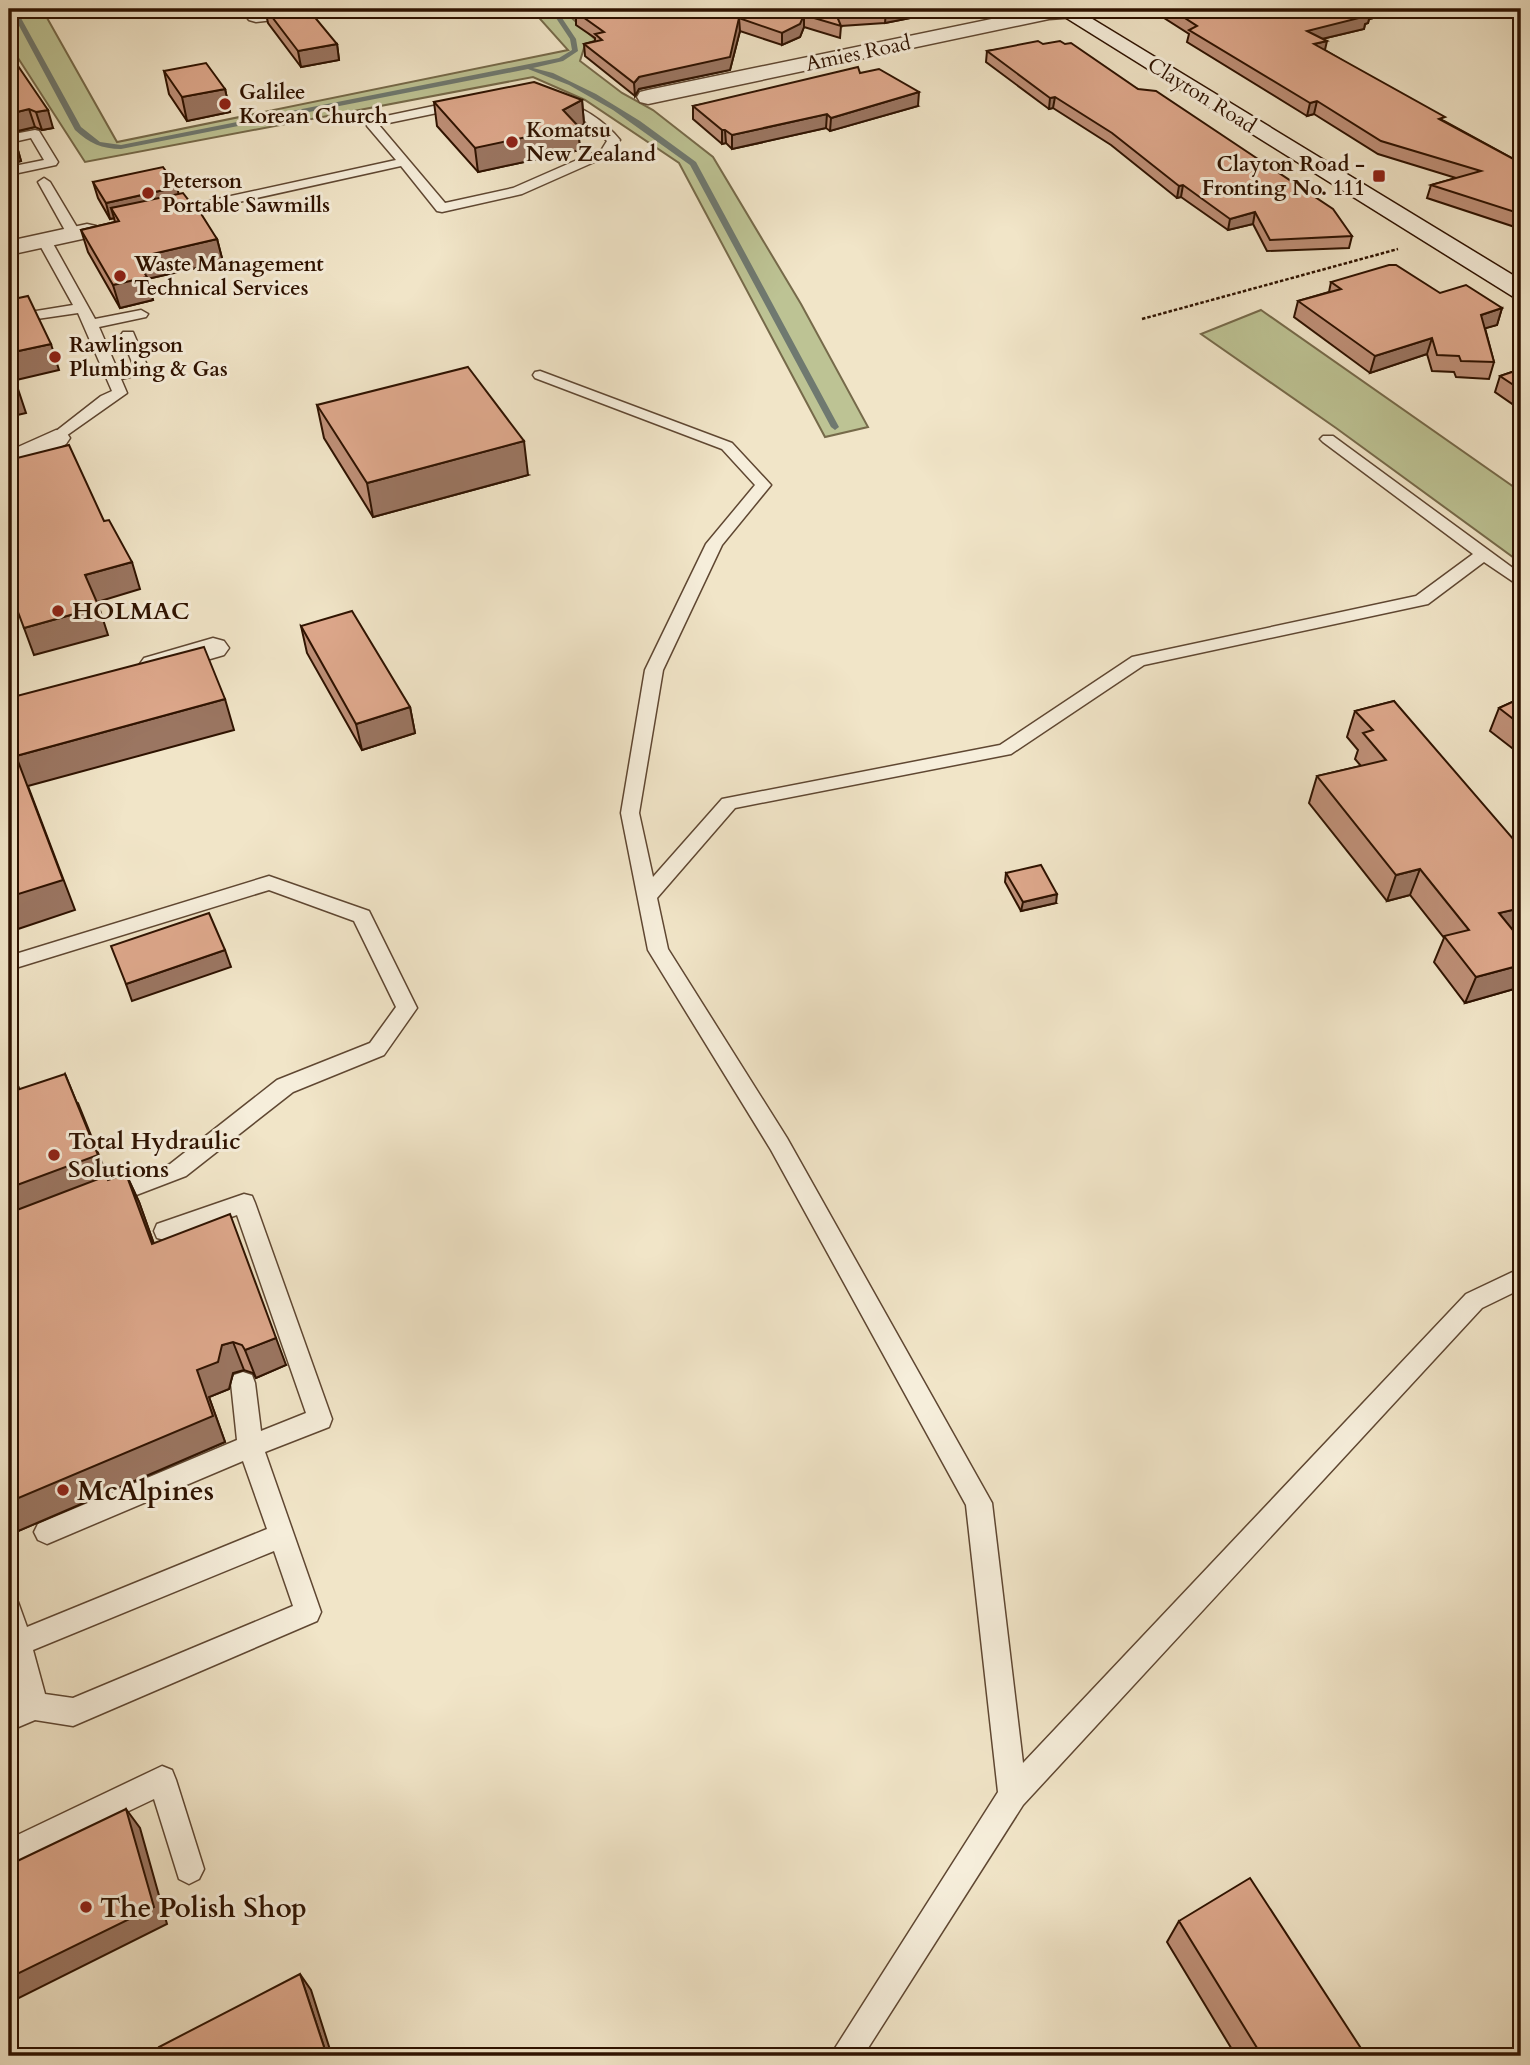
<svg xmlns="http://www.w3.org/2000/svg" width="1530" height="2065" font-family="Cardo,serif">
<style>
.green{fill:#bdc394;stroke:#766a4a;stroke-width:2}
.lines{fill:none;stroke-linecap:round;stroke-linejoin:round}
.stream{fill:#6f7970;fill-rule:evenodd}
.service-casing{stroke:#5f4732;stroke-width:3}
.minor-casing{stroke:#5f4732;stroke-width:3}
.secondary-casing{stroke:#2e1200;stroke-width:3}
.path{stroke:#2e1200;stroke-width:2.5;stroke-dasharray:3.5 2;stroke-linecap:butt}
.service{fill:#f6eedb;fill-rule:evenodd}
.minor{fill:#f6eedb;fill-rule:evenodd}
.secondary{fill:#f6eedb;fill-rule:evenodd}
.wall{fill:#bf9078;stroke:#2e1200;stroke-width:2}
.shaded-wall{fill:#9b7662;stroke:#2e1200;stroke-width:2}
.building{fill:#dea88c;stroke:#2e1200;stroke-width:2}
.poi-dot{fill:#8f2418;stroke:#f6eedb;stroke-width:2.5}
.labels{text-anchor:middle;stroke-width:6;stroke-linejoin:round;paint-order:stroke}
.far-street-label{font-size:21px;fill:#2e1200;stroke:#f6eedb}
.far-poi-label{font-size:21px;font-weight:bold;fill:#2e1200;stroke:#f6eedb;text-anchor:start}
.poi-label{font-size:24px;font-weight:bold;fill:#2e1200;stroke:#f6eedb;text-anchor:start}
.near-poi-label{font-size:28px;font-weight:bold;fill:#2e1200;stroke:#f6eedb;text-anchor:start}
</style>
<rect width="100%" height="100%" fill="#f1e5c8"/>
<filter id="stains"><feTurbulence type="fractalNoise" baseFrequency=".00286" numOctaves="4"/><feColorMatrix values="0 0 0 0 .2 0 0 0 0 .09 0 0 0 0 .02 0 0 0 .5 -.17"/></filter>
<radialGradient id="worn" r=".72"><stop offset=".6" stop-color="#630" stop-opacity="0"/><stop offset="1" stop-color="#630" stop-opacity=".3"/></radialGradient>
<g class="green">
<polygon points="9,9 42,9 117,142 568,50 532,10 562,9 597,41 584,48 580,61 622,93 653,110 713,157 801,304 868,427 825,437 679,163 585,100 533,77 85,162 9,44"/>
<polygon points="1261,310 1521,492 1521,563 1336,428 1201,334"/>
</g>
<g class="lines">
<path class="stream" d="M10,9h6l65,118 19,15 21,3 438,-87 13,-8 -2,-11 -20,-30h6l20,30 2,12 -15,10 -30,7 20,5 43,21 44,27 56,41 143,265 -4,3 -4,-3 -141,-262 -77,-55 -44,-25 -41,-16 -407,80c-19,0 -32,-6 -46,-19z"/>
<g class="service-casing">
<g id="service">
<path d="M462,100l6,4 -2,3 -87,18 66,78 68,-15 89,-39 5,-8 -22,-20 -30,-12v-6c23,-2 51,20 65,37l-10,15 -88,39 -80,18 -5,-1 -36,-45 -230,51 -7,-4 7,-4 225,-49 -29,-34v-6z"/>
<polygon points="35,130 39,131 58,162 56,165 9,175 9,167 44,160 31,138 9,143 9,135"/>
<polygon points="44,178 50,182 81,234 79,237 74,238 67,234 38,182"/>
<polygon points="44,236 51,240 95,319 141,310 148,314 146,317 99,327 118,371 134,367 121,335 123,332 133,332 149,370 147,373 121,379 127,393 56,443 51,441 48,438 51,435 101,396 112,391 78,313 30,320 9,318 9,310 30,312 73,305 37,240"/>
<polygon points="540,371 732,443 771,485 722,545 663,670 639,813 653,877 722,799 1000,745 1132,657 1416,596 1473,554 1323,442 1320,439 1323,436 1333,436 1521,574 1521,587 1484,562 1428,604 1144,665 1011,754 735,808 657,898 668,949 787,1138 992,1503 1023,1763 1466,1294 1521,1268 1521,1289 1482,1308 1023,1805 863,2056 830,2056 998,1792 966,1505 771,1150 648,950 621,813 645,670 706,544 755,485 722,449 535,378 533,375 535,372"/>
<polygon points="269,876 369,911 417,1008 384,1055 293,1092 186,1176 105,1207 97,1204 94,1198 97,1192 170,1164 277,1080 370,1043 396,1007 354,921 269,890 9,970 9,956"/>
<path d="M244,1194l8,2 3,7 77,216 -3,8 -64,25 56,160 -4,9 -244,105 -38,-6 -26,11v-28l9,-4 -9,-37v-64l9,4 9,25 240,-98 -24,-68 -196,83 -9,-4 -4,-8 4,-8 199,-84 -6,-57 3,-8 9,-3 9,3 3,8 6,48 45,-18 -69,-198 -72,25 -8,-2 -3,-7 3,-7zM274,1551l19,55 -220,92 -28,-4 -12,-44z"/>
<polygon points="162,1766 172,1770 176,1780 204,1869 199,1879 189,1884 179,1879 154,1799 9,1868 9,1839"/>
</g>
</g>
<g class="minor-casing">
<g id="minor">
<polygon points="266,9 328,9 325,13 318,15 256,22 249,20 246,16 249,12"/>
<polygon points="1040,9 1115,9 1112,13 1105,15 1049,19 648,104 640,102 637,97 640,92 648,90"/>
<polygon points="87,224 96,226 99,231 96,236 9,255 9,241"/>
<polygon points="56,430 66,432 70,438 66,444 19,468 9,470 9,451"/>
<polygon points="213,638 224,641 229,648 224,655 155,675 144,672 139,665 144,658"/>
</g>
</g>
<g class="secondary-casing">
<polygon id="secondary" points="1052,9 1076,9 1521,280 1521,299 1512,296"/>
</g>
<polyline class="path" points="1142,319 1398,249"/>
<use href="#service" class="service"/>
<use href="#minor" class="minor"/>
<use href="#secondary" class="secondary"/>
</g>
<g class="wall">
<polygon points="265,9 337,44 339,60 301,67 268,23"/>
<polygon points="937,9 936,13 885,23 841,26 840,38 804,27 800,37 782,45 740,31 730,70 639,89 635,96 585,56 584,44 595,41 595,38 576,25 576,12"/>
<polygon points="1150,9 1412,9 1369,19 1368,23 1365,24 1364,29 1322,39 1325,50 1444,121 1521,163 1521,229 1427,198 1431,185 1456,178 1378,154 1314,114 1307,116 1187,42 1189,34"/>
<polygon points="1043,44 1138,89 1352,236 1349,248 1267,251 1253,224 1228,230 1181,197 1177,198 1111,145 1053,108 1049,109 986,62 987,51"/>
<polygon points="9,64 53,128 42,130 35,127 10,133 16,143 21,161 9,164"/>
<polygon points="164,71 225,89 230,112 187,121 169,94"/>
<polygon points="860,73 918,106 830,131 826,128 732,149 726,143 722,144 693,119 693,106"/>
<polygon points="582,100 584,124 578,127 580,150 478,172 437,126 434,102"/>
<polygon points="93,182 179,194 217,239 223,262 147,279 153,300 120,308 88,252 81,230 115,222 114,218 110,219 98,198"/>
<polygon points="1331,282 1440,293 1502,308 1497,325 1485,328 1494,362 1489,379 1456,377 1454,372 1432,371 1427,354 1370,373 1294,317 1298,301 1329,292"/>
<polygon points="1521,369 1521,410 1495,392 1500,376"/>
<polygon points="317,405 528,475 373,517 324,438"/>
<polygon points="301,626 410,707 415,733 362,750 307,653"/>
<polygon points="1521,698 1521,755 1490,731 1499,708"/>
<polygon points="1394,701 1521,931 1515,932 1521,940 1521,987 1465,1003 1434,962 1444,938 1410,895 1387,901 1309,803 1317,776 1361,766 1355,759 1358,750 1347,737 1355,711"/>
<polygon points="1006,873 1056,903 1021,911 1005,882"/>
<polygon points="9,1055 19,1089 78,1103 109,1180 126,1174 139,1202 154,1244 286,1365 256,1378 253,1373 244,1370 233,1373 229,1389 209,1397 225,1442 9,1535"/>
<polygon points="1179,1921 1366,2056 1236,2056 1167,1942"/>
</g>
<g class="shaded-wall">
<polygon points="898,9 937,9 936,13 885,23 886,11"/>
<polygon points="1366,9 1412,9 1369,19 1368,23 1365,24 1364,29 1305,43 1307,31 1361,13"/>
<polygon points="804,15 804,27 800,37 782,45 782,33"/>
<polygon points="739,18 740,31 730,70 639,89 635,96 634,83 639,77"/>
<polygon points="1327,41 1324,54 1314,44"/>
<polygon points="337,44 339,60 301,67 298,51"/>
<polygon points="225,89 230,112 187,121 182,97"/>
<polygon points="919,92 918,106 830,131 831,118"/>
<polygon points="1055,97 1053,108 1049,109 1050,98"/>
<polygon points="582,100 584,124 578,127 580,150 478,172 475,148 563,110"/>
<polygon points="1317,101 1314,114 1307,116 1310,103"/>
<polygon points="29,109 35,127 9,133 9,114"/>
<polygon points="48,110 53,128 42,130 36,112"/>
<polygon points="827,114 826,128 732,149 732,135"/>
<polygon points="722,130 725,130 726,143 722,144"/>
<polygon points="16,143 21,161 9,164 9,144"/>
<polygon points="1183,185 1181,197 1177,198 1179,186"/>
<polygon points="177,187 181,204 111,208 114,218 110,219 106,203"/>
<polygon points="9,202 14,220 9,221"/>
<polygon points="1255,212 1253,224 1228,230 1230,219"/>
<polygon points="217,239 223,262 147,279 153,300 120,308 113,285 135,258"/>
<polygon points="1502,308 1497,325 1476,331 1481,315"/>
<polygon points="1432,338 1427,354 1370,373 1375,356"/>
<polygon points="51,344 59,370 12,381 9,372 9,353"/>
<polygon points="17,386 26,413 9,417 9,388"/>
<polygon points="524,441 528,475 373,517 367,483"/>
<polygon points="132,562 140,589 94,603 85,575"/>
<polygon points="9,588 16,609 9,611"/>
<polygon points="99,607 108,635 34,655 24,628"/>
<polygon points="225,699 234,730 28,786 75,910 9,932 9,897 16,756"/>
<polygon points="410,707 415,733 362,750 356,724"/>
<polygon points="1420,869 1410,895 1387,901 1396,875"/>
<polygon points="1057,894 1056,903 1021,911 1023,902"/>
<polygon points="1521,908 1521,931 1488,940 1499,913"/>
<polygon points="225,950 231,967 132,1001 126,984"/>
<polygon points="1521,965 1521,987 1465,1003 1476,977"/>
<polygon points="9,1055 28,1120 14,1091 9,1073"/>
<polygon points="65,1074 110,1184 9,1222 9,1188"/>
<polygon points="126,1174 139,1202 164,1272 152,1244"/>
<polygon points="276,1338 286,1365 256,1378 245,1350"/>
<polygon points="233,1342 244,1370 233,1373 229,1389 209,1397 225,1442 9,1535 9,1502 197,1370 222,1345"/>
<polygon points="126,1809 140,1828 167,1924 9,2003 9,1978"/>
<polygon points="300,1974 311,1990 332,2056 327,2056"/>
</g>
<g class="building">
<polygon points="266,9 308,9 337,44 298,51"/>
<polygon points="594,9 898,9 886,11 836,14 841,26 804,15 800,24 782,33 739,18 730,57 639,77 634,83 584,44 602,40 595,34 604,32 576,12"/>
<polygon points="1171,9 1367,9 1371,11 1361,13 1367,16 1307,31 1327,41 1314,44 1445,117 1439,119 1521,163 1521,214 1431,185 1481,171 1381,141 1317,101 1310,103 1189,30 1197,26"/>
<polygon points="1038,41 1043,44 1060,41 1065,44 1071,43 1138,89 1156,91 1333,209 1352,236 1270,240 1255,212 1230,219 1183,185 1179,186 1112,133 1055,97 1050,98 987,51"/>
<polygon points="16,63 48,110 36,112 29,109 9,114 9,64"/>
<polygon points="206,63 225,89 182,97 164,71"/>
<polygon points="858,67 860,73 879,69 919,92 831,118 827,114 732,135 725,130 722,130 693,106"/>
<polygon points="534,82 582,100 563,110 578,126 475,148 434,102"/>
<polygon points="9,130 16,143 9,144"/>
<polygon points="163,167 177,187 106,203 93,182"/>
<polygon points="183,193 190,202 193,201 217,239 135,258 147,277 113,285 81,230 119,221 111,208"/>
<polygon points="1389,265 1396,265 1440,293 1466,285 1502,308 1481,315 1494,362 1461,361 1459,356 1437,355 1432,338 1375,356 1298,301 1341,289 1331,282"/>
<polygon points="28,296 51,344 9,353 9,300"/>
<polygon points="9,367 17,386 9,388"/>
<polygon points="468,367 524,441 367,483 317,405"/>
<polygon points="1521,369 1521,390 1500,376"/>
<polygon points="69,445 104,521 109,520 132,562 85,575 99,607 24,628 9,588 9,460"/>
<polygon points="352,611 410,707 356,724 301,626"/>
<polygon points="204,647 225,699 16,756 63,880 9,897 9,698"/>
<polygon points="1521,698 1521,725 1499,708"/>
<polygon points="1394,701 1521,848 1521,908 1499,913 1521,940 1521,965 1476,977 1444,936 1469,930 1420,869 1396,875 1317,776 1386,760 1363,733 1373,730 1355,711"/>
<polygon points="1041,865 1057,894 1023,902 1006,873"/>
<polygon points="209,913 225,950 126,984 111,946"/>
<polygon points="9,1073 14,1091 65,1074 98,1155 9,1188"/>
<polygon points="126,1174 152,1244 230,1214 276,1338 245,1350 242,1345 233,1342 222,1345 218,1362 197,1370 213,1416 9,1502 9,1213 106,1176 108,1180"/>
<polygon points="126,1809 154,1907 9,1978 9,1865"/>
<polygon points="1250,1878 1366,2056 1262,2056 1179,1921"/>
<polygon points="300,1974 327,2056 162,2056 159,2047"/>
</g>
<g class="poi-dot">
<circle cx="225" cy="104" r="7"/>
<circle cx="512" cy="142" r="7"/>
<rect x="1372" y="169" width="14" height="14" rx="3.5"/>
<circle cx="148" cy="193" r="7"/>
<circle cx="120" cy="276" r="7"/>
<circle cx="55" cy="357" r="7"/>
<circle cx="58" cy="611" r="7"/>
<circle cx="54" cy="1155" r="7"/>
<circle cx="63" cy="1490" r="7"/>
<circle cx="86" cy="1907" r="7"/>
</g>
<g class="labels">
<g class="far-street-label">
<text transform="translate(858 53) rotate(-12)" y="7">Amies Road</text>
<text transform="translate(1202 95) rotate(32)" y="7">Clayton Road</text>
</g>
<g class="far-poi-label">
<text x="239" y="99">Galilee<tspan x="239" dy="24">Korean Church</tspan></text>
<text x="526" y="137">Komatsu<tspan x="526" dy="24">New Zealand</tspan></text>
<text x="1365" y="171" text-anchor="end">Clayton Road -<tspan x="1365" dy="24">Fronting No. 111</tspan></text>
<text x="162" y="188">Peterson<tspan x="162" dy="24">Portable Sawmills</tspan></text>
<text x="134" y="271">Waste Management<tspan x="134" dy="24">Technical Services</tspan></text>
<text x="69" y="352">Rawlingson<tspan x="69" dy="24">Plumbing &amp; Gas</tspan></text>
</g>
<g class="poi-label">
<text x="72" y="619">HOLMAC</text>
<text x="68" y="1149">Total Hydraulic<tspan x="68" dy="28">Solutions</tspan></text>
</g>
<g class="near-poi-label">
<text x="77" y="1500">McAlpines</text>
<text x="100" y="1917">The Polish Shop</text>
</g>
</g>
<rect width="1530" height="2065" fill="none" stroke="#f1e5c8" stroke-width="35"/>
<rect x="10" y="10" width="1509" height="2044" fill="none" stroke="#2e1200" stroke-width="3.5"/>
<rect x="18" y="18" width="1495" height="2030" fill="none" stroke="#2e1200" stroke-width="2"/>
<rect width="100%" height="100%" filter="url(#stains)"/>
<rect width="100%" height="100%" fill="url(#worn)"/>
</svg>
